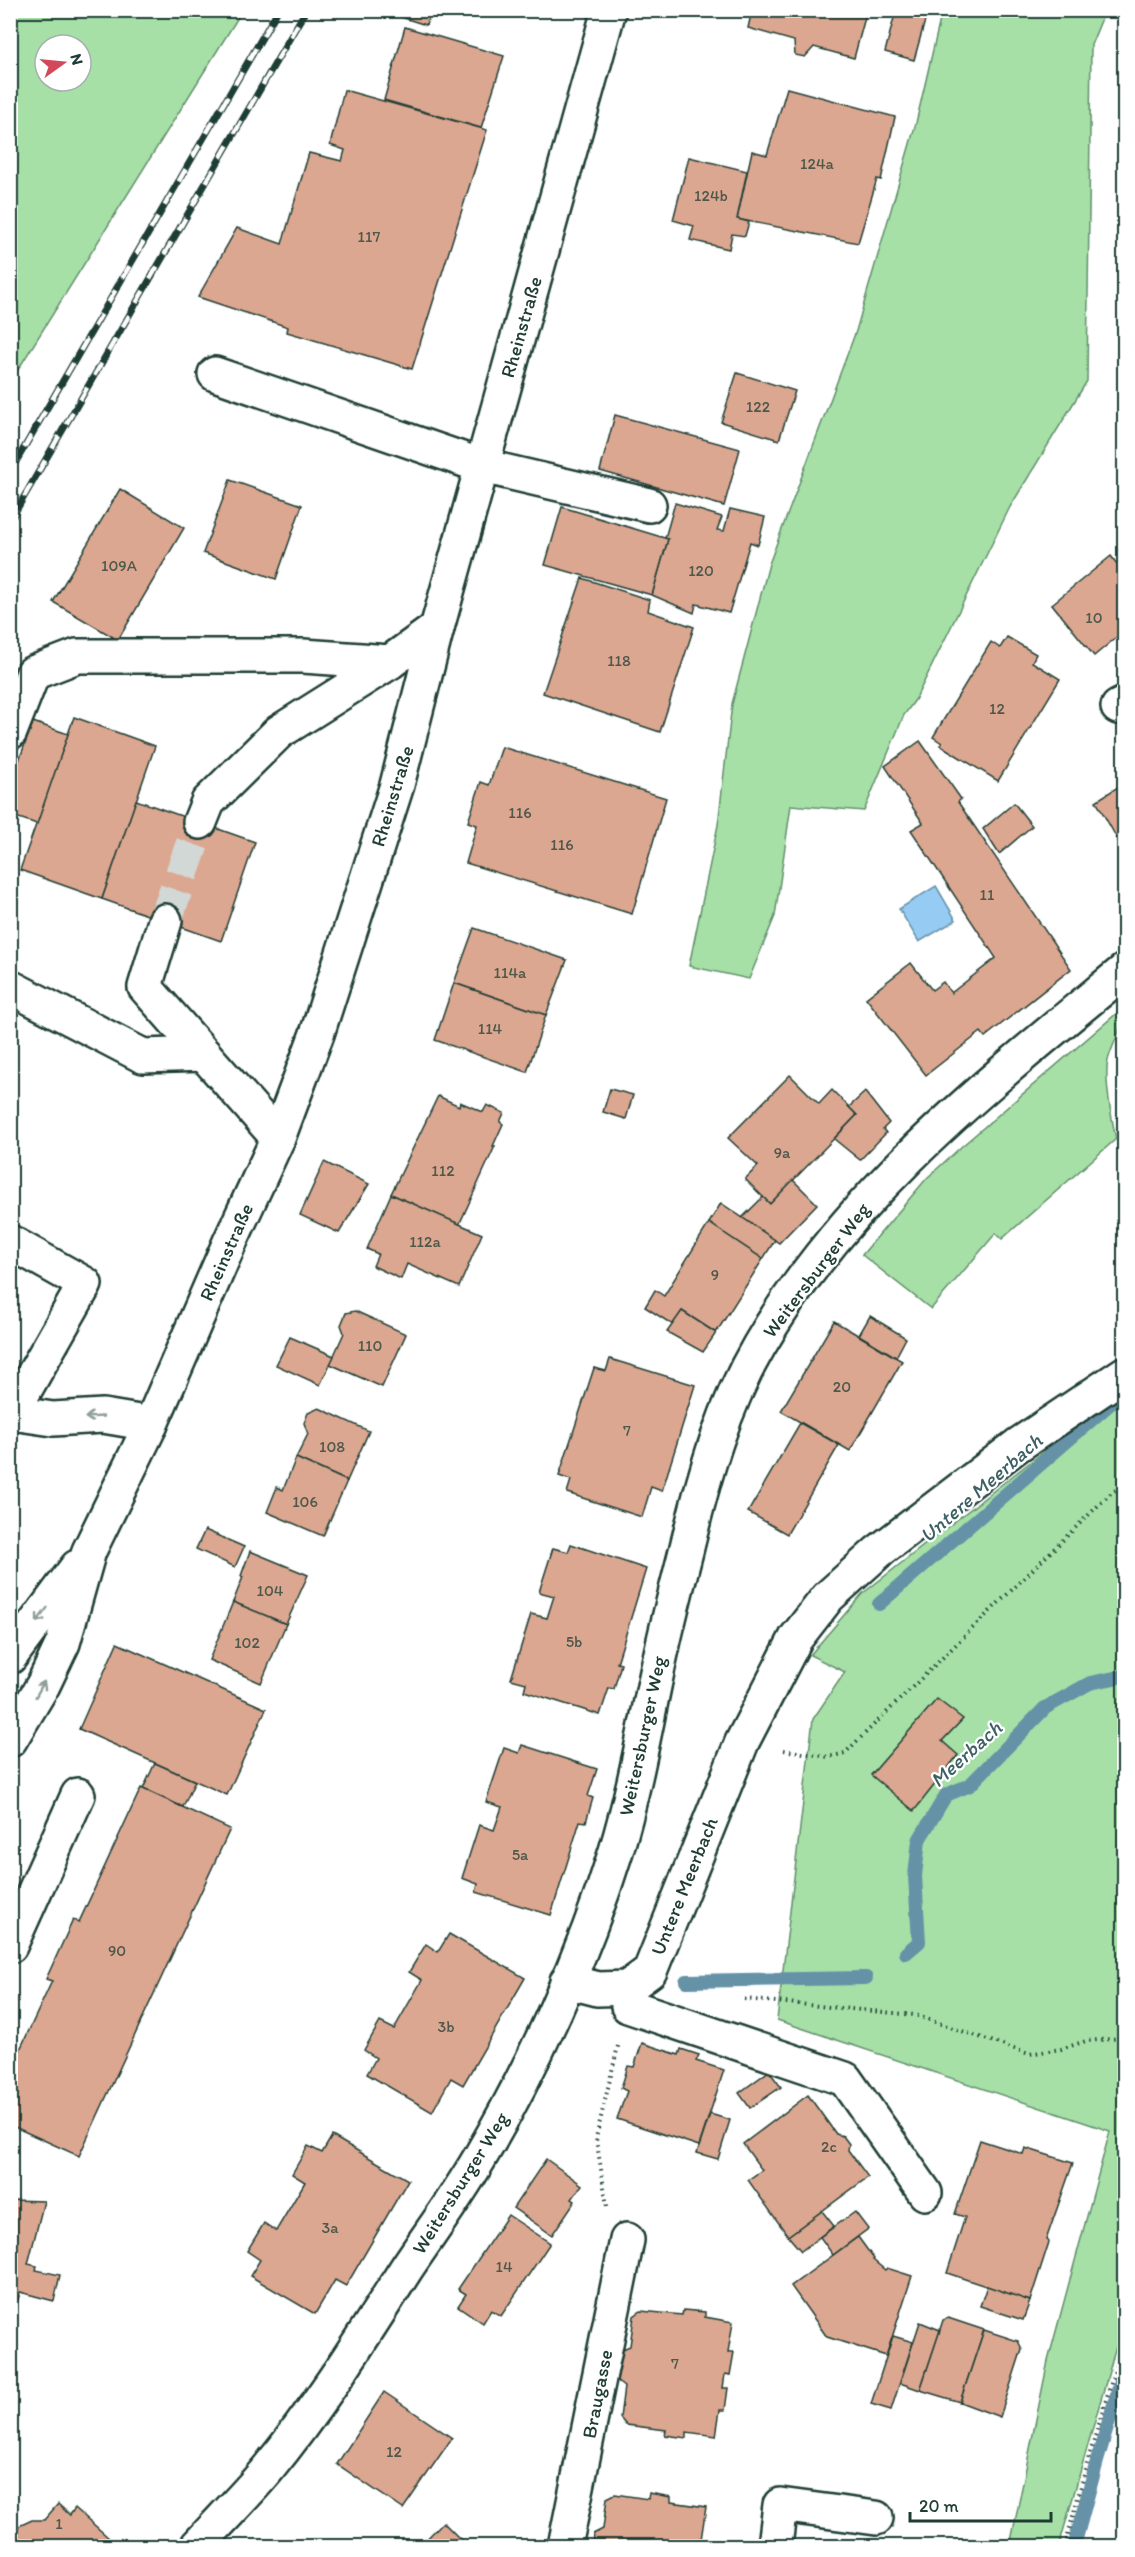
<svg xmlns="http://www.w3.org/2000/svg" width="1135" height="2557" font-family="Itim,sans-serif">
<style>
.green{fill:#a6e0a6;stroke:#628e6d;stroke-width:1.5;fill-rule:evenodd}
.water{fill:#96cbf4;stroke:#6692a7;stroke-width:1.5}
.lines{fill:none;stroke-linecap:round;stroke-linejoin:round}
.stream{stroke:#6692a7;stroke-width:14}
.building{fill:#dca790;stroke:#1f3d34;stroke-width:1.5}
.minor-tunnel{stroke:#d2d8d6;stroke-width:33;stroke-dasharray:33 16;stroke-linecap:butt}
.minor-casing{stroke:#1f3d34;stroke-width:38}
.major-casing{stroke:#1f3d34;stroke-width:38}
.path{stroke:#1f3d34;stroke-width:4;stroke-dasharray:1.5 4.5;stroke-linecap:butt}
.minor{stroke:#fff;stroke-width:33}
.major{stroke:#fff;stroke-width:33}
.rail-casing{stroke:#1f3d34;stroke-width:7}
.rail{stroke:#fff;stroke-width:4.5;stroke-dasharray:14;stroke-linecap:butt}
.oneway{stroke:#8f9e9a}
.labels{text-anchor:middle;stroke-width:4.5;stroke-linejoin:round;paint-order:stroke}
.number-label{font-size:16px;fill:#4e584b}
.street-label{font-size:20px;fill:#1f3d34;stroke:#fff}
.water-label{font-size:21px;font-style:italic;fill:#3d6064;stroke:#fff}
</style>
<rect width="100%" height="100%" fill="#fff"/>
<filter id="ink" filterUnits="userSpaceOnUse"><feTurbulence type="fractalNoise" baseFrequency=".0167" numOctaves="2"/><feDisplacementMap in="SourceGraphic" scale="12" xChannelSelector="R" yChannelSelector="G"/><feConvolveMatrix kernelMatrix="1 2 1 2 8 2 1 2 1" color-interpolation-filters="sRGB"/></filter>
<g filter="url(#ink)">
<g class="green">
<path d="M11,10l231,1 -231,370 -1,-370zM45,45h36v36h-36z"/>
<polygon points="942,11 1105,11 1091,45 1087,381 1010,507 915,700 904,715 864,811 791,805 775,916 749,979 689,966 718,825 732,704 769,564 856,331 916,123"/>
<path d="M1124,1007c1,18 -11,35 -16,53 -4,18 4,60 8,79l-114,100 -6,-6 -65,76 -69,-54 65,-77 35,-32z"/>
<polygon points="1124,1395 1124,2319 1059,2546 1010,2546 1048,2361 1110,2131 777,2020 813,1719 845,1672 810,1655 862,1594 1043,1452"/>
</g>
<polygon class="water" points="936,886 956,920 919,942 899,909"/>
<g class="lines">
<g class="stream">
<polyline points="879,1604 1111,1403"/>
<polyline points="906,1953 919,1942 915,1876 919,1840 946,1795 970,1785 1045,1708 1090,1683 1124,1676"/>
<polyline points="686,1981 866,1978"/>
<polyline points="1074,2546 1097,2461 1124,2371"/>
</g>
</g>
<g class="building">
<polygon points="379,10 431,10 426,25"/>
<polygon points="752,10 867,10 854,58 814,47 805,57 795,55 794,41 748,28"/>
<polygon points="896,10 928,10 914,60 885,52"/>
<polygon points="405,27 504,56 481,128 384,100"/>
<polygon points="787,88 895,117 881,180 877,179 858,243 737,219 752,151 767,155"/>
<polygon points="344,90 487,130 412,369 287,332 288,327 198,297 237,228 282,244 309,153 342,161 345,150 330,145"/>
<polygon points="689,157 747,171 737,219 749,222 745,236 732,234 729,249 690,240 694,226 673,220"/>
<polygon points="737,373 795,391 779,440 721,422"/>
<polygon points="615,415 740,449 724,506 600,471"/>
<polygon points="230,480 302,505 276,579 203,553"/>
<polygon points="120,489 184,528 118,640 53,602"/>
<polygon points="675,503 722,517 717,530 724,531 730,509 765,517 758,545 750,542 729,613 696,604 694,613 652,595 668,539 665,538"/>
<polygon points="562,507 668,539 652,595 545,565"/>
<polygon points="1111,556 1124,573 1124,631 1094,656 1052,604"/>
<polygon points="582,578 650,600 648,611 694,627 660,732 543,693"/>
<polygon points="1007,637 1036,654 1032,662 1060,679 998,781 940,745 942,743 933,737 991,642 1000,648"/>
<polygon points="74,717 155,746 102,899 20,870"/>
<polygon points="33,722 68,734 37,824 10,815 10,785"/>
<polygon points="920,741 961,799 958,802 1071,969 985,1037 981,1032 926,1075 866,998 911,963 932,990 943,982 951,993 996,958 911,830 923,823 885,766"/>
<polygon points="502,747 666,798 632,914 466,863 477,825 468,822 481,782 489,785"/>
<polygon points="1124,783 1124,851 1096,801"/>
<polygon points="136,800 255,842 221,941 102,899"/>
<polygon points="1014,803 1032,826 999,854 983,829"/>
<polygon points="474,928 567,960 546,1015 454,983"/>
<polygon points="454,983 546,1015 527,1072 435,1040"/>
<polygon points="790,1075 819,1104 832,1090 857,1115 770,1204 745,1179 758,1166 728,1138"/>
<polygon points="610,1089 633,1095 626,1119 603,1112"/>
<polygon points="865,1092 889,1123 883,1129 886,1133 860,1160 834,1139 857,1115 849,1107"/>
<polygon points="438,1096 459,1106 460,1102 483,1112 487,1105 504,1113 500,1122 503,1124 493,1146 495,1146 459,1225 391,1194"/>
<polygon points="324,1162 369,1184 339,1233 300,1215"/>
<polygon points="793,1180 817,1204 779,1243 742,1218 763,1197 770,1204"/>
<polygon points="391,1194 482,1234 459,1287 407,1264 401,1279 373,1266 378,1254 367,1249"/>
<polygon points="721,1203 775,1240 763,1259 709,1223"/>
<polygon points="709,1223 763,1259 716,1333 682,1311 673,1325 645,1307 655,1290 664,1296"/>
<polygon points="355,1311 406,1334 382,1387 330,1364 344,1333 341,1325 346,1313"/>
<polygon points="682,1311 716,1333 703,1352 667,1332"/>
<polygon points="870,1316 906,1338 896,1357 859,1335"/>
<polygon points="834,1321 902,1361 850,1451 781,1411"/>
<polygon points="290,1337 334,1356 320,1385 276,1365"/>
<polygon points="610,1359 695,1385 662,1491 651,1487 642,1517 567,1493 571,1480 559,1476 594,1368 606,1371"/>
<polygon points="319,1408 369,1431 347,1481 296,1458 308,1434 304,1423 308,1413"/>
<polygon points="800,1423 839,1445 787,1534 748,1512"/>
<polygon points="296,1458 347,1481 323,1536 267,1512 277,1487 283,1490"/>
<polygon points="205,1530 244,1547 235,1567 196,1549"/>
<polygon points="571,1544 646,1569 617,1663 621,1664 614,1689 609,1688 600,1715 524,1691 526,1683 511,1679 531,1614 547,1618 554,1596 539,1592 553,1548 568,1552"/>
<polygon points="250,1551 308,1575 286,1624 233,1602 243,1577 241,1576"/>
<polygon points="233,1602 286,1624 261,1683 209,1660"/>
<polygon points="117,1643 266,1709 227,1795 79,1729"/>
<polygon points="937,1699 963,1719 942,1741 958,1755 914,1811 871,1775"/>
<polygon points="522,1745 597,1769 588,1796 593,1798 586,1822 580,1821 551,1915 476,1892 478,1884 462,1878 479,1825 494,1830 502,1807 486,1802 504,1748 519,1753"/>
<polygon points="155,1763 195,1781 183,1807 143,1789"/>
<polygon points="141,1788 230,1829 79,2156 10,2125 10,2071 52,1981 46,1979 73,1920 79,1922"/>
<polygon points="449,1934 525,1978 463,2085 451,2078 432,2112 367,2074 376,2058 364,2050 380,2022 394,2029 422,1980 409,1972 426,1944 438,1952"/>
<polygon points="642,2043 679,2055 681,2049 699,2055 696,2061 724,2070 699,2146 617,2119 627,2091 621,2088 628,2066 634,2067"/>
<polygon points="769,2071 781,2087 750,2108 739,2093"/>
<polygon points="808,2095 836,2134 843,2136 849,2144 848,2150 868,2177 788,2236 748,2180 762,2170 743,2144"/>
<polygon points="710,2114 730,2120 718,2159 697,2153"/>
<polygon points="332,2136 408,2180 346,2286 335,2280 315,2314 250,2276 260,2260 247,2251 264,2223 276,2231 305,2182 292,2174 308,2146 322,2153"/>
<polygon points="980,2140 1023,2154 1025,2148 1073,2163 1046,2240 1049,2242 1030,2301 947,2273 965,2217 955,2214"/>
<polygon points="546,2159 582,2185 572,2199 575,2201 552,2235 513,2208"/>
<polygon points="10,2200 44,2201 28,2264 37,2266 36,2270 60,2275 54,2301 20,2292 11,2326"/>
<polygon points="822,2211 834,2226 801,2251 788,2236"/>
<polygon points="855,2212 868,2229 833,2255 820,2237"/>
<polygon points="508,2215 550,2243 501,2316 491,2310 483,2323 458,2306 466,2294 458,2289"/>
<polygon points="858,2237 874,2259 873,2260 885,2270 887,2268 912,2276 886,2356 827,2337 791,2286"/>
<polygon points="987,2286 1030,2301 1023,2320 980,2306"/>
<polygon points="683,2310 705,2312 705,2317 733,2322 728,2352 734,2352 730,2375 725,2374 723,2388 728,2388 725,2410 720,2410 716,2436 687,2432 687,2438 665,2435 666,2430 626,2425 620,2418 624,2387 616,2381 620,2350 630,2346 634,2316 641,2311 682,2315"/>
<polygon points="948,2318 984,2330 960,2402 920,2390 943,2320"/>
<polygon points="920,2322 940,2330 920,2390 900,2383"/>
<polygon points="984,2330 1018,2341 1022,2349 1000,2417 960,2402"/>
<polygon points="893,2336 913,2342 891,2410 871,2404"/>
<polygon points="384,2392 452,2438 403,2509 337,2464"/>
<polygon points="649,2493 671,2497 671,2502 706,2507 700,2546 592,2546 593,2534 603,2529 607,2498 615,2494 648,2499"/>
<polygon points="58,2504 70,2515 75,2508 118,2546 14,2546 14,2538 19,2526 32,2520 44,2520"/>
<polygon points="443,2522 467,2546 420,2546"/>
</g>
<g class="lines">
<polyline class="minor-tunnel" points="165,921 200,822"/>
<g class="minor-casing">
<g id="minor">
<polyline points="215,374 482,466 649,505"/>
<polyline points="1118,707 1124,704"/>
<polyline points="10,732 33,673 77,656 303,656 390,662"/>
<polyline points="200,822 208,802 279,732 390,662 437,628"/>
<polyline points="165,921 145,987 278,1138"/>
<polyline points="10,987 143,1056 204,1054"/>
<polyline points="10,1242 85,1284 10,1416"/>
<polyline points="12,1413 53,1419 103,1416 151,1424"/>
<polyline points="10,1946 78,1795"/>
<polyline points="567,1981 598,1989 627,1988 650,1971 742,1742 796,1638 828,1597 878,1552 1018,1445 1124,1374"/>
<polyline points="627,1988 628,2006 845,2079 925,2193"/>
<path d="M197,2546c23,-25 48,-50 70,-76 52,-63 95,-132 139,-201 24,-36 51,-72 73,-110 55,-93 105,-205 137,-308 20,-66 31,-135 46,-202 8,-37 18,-73 27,-110 16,-67 35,-133 70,-193 89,-154 231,-264 365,-375"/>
<polyline points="565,2546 627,2240"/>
<polyline points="775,2546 780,2505 876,2518"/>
</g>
</g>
<g class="major-casing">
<g id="major">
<polyline points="10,1657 77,1567"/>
<polyline points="10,1740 43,1685 63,1643 89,1551 151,1424 229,1244 278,1138 318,1031 397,785 437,628 609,10"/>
</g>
</g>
<g class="path">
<polyline points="784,1750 829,1757 845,1753 1112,1492 1124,1486"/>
<polyline points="744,1999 915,2015 1029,2054 1061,2049 1086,2041 1124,2038"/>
<polyline points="607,2206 596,2138 618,2046"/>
<polyline points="1065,2546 1088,2460 1124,2340"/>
</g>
<use href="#minor" class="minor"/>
<use href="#major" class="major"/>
<g class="rail-casing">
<g id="rail">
<polyline points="10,472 278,10"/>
<polyline points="10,521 306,10"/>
</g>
</g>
<use href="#rail" class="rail"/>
</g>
<defs><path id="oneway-shaft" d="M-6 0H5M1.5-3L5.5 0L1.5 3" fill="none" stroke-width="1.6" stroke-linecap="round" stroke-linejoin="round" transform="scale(1.5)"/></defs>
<g class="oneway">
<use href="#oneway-shaft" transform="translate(94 1417) rotate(177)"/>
<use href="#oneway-shaft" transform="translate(42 1615) rotate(127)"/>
<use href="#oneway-shaft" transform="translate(40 1689) rotate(-61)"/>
</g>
</g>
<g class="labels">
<g class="number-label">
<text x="817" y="169">124a</text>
<text x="711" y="201">124b</text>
<text x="369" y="242">117</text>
<text x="758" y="412">122</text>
<text x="119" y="571">109A</text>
<text x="701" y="576">120</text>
<text x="1094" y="623">10</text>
<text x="619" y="666">118</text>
<text x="997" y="714">12</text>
<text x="520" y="818">116</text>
<text x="562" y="850">116</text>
<text x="987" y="900">11</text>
<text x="510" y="978">114a</text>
<text x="490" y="1034">114</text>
<text x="782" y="1158">9a</text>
<text x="443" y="1176">112</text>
<text x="425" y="1247">112a</text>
<text x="715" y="1280">9</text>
<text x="370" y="1351">110</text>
<text x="842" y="1392">20</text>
<text x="627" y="1436">7</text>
<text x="332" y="1452">108</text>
<text x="305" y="1507">106</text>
<text x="270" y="1596">104</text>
<text x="574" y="1647">5b</text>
<text x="247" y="1648">102</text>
<text x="520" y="1860">5a</text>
<text x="117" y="1956">90</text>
<text x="446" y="2032">3b</text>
<text x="829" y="2152">2c</text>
<text x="330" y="2233">3a</text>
<text x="504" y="2272">14</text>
<text x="675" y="2369">7</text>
<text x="394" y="2457">12</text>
<text x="59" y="2529">1</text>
</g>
<g class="street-label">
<text transform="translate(521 327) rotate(-74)" y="7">Rheinstraße</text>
<text transform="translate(392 796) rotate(-73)" y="7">Rheinstraße</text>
<text transform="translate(226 1252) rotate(-66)" y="7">Rheinstraße</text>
<text transform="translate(816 1270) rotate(-53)" y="7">Weitersburger Weg</text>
<text transform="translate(642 1736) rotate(-78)" y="7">Weitersburger Weg</text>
<text transform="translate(684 1886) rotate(-68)" y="7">Untere Meerbach</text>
<text transform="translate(460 2183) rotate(-58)" y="7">Weitersburger Weg</text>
<text transform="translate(597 2394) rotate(-79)" y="7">Braugasse</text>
</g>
<g class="water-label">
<text transform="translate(981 1488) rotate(-41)" y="7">Untere Meerbach</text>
<text transform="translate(966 1754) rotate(-42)" y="7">Meerbach</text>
</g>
</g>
<rect width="1135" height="2557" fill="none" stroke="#fff" stroke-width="36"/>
<rect x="18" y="18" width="1099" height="2521" fill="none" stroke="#1f3d34" stroke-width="2" filter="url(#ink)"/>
<g transform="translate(63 63) rotate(75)"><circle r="28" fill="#ffffff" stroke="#a5b1ae" stroke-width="1.5"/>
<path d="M0-4.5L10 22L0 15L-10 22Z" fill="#d1495b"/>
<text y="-9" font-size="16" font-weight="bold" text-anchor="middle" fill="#1f3d34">N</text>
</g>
<path d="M910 2512v9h141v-9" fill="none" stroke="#1f3d34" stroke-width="3"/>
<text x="919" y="2512" font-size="18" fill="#1f3d34" stroke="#ffffff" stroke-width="4.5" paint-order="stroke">20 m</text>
</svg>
